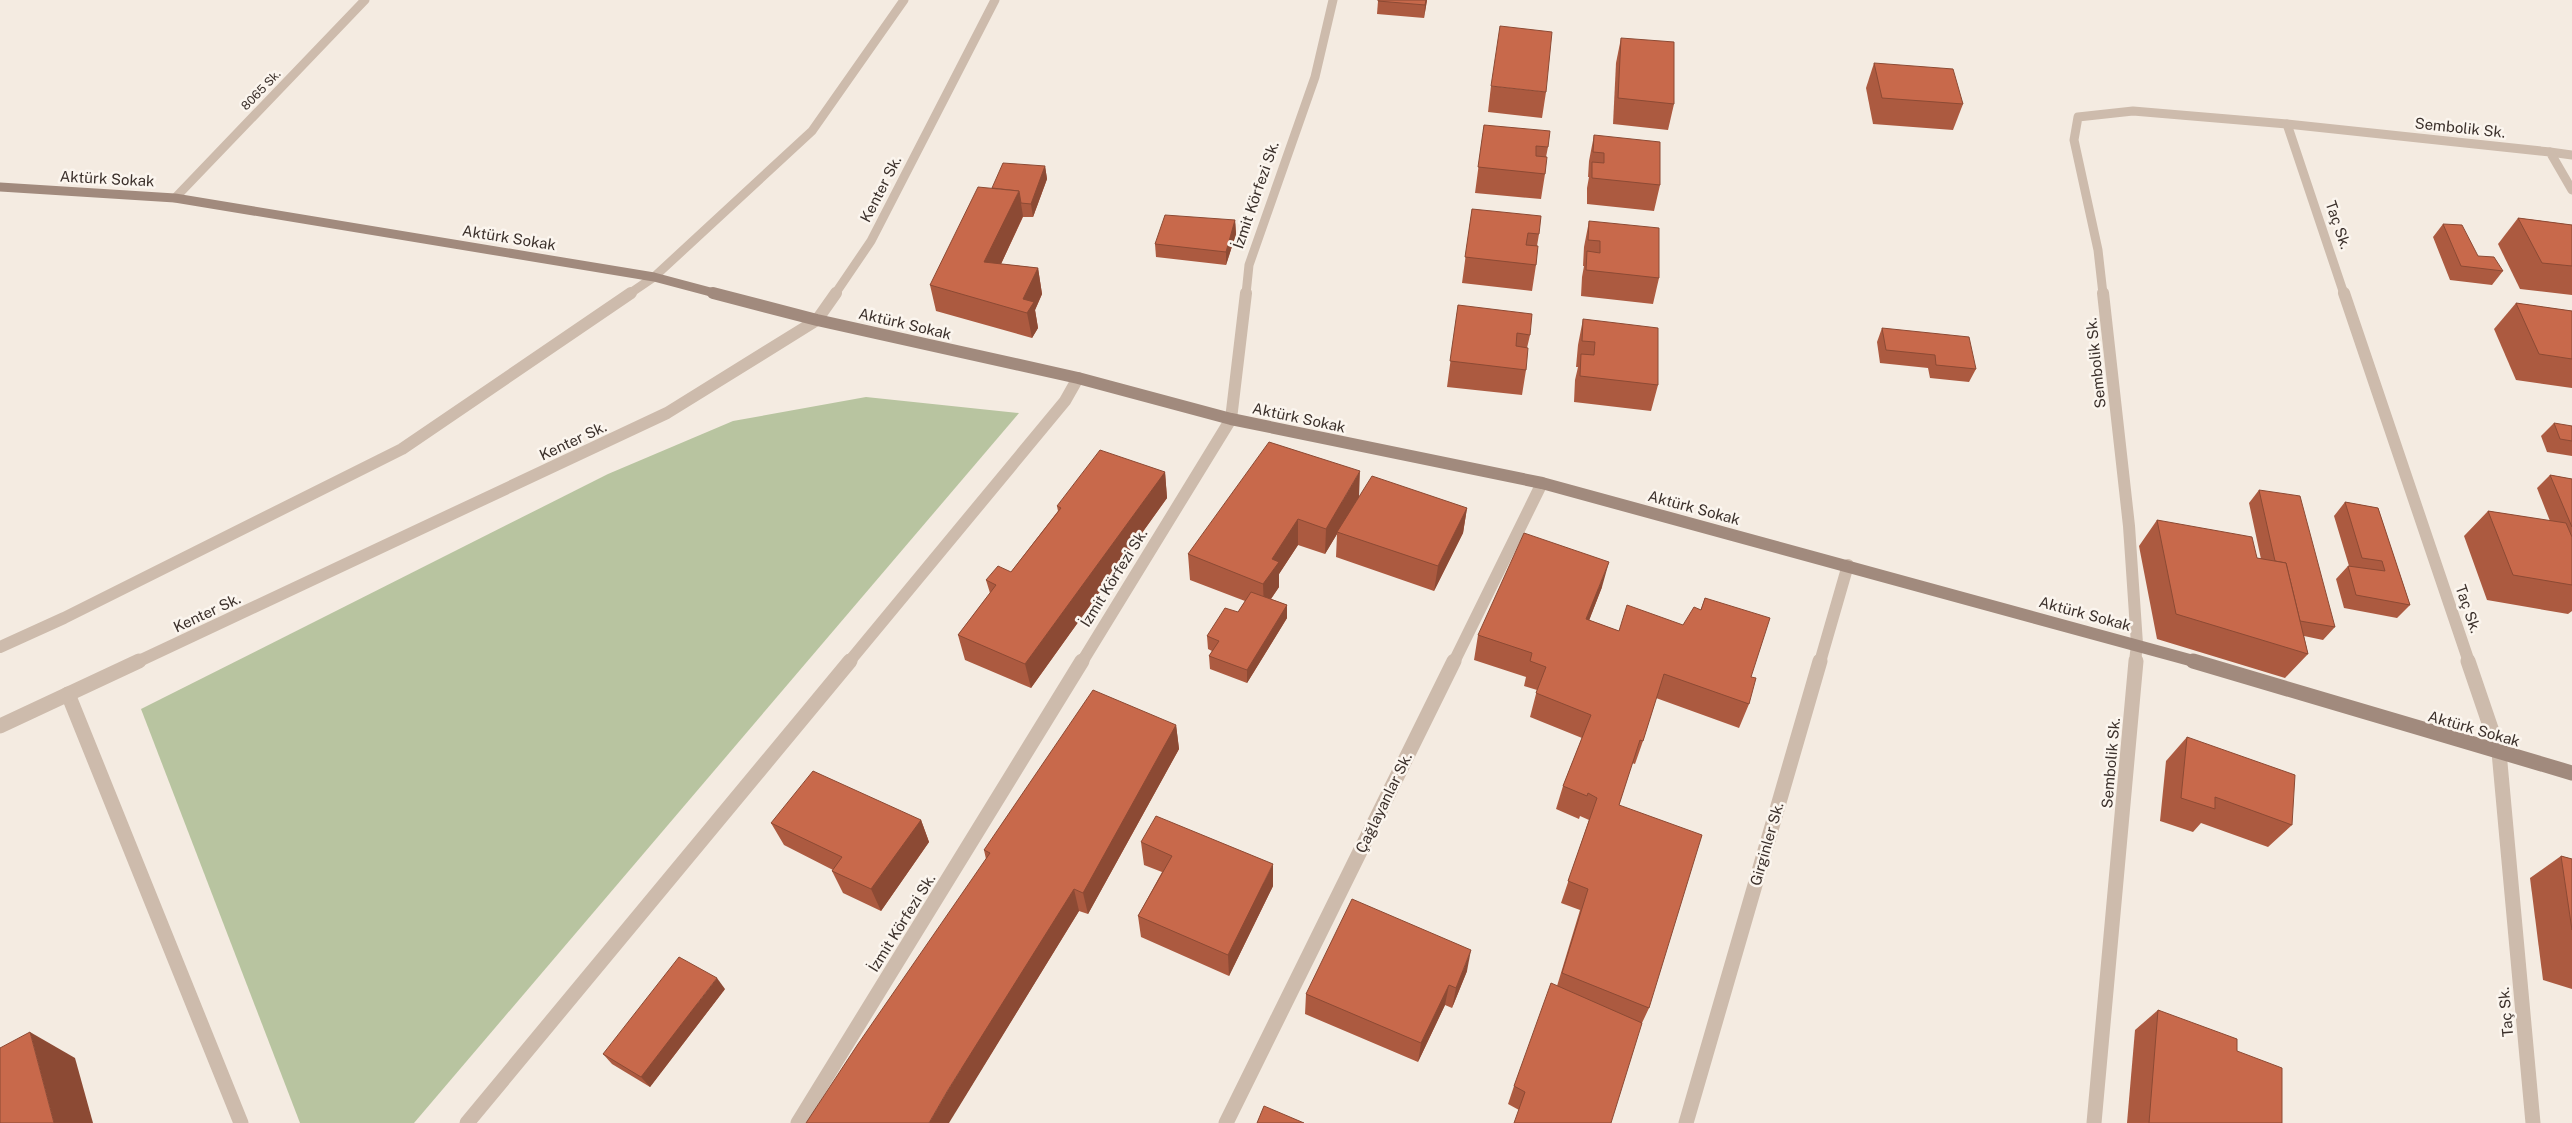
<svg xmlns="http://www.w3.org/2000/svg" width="2572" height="1123" font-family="'Public Sans',sans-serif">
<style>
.green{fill:#b8c4a0}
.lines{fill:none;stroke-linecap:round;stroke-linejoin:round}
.lane{stroke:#cdbbac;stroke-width:15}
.street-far2{stroke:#cdbbac;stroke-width:9}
.street-far1{stroke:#cdbbac;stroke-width:12}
.street{stroke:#cdbbac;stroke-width:15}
.secondary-far2{stroke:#a18a7d;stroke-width:9}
.secondary-far1{stroke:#a18a7d;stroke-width:12}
.secondary{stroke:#a18a7d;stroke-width:15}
.wall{fill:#ac5a40}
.shaded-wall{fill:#8c4a34}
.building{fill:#c8694b;stroke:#8c4a34}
.labels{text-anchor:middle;stroke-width:5;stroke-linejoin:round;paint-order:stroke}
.far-street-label{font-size:12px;fill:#3b302b;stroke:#fbf5ee}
.street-label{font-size:15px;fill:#3b302b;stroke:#fbf5ee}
</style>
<rect width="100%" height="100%" fill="#f4ebe1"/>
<polygon class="green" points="866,397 1019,413 414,1123 300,1123 141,709 608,474 733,421"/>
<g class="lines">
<polyline class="lane" points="68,694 241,1123"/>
<g class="street-far2">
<polyline points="2287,124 2344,294"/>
<polyline points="2550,152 2572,155"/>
<polyline points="175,198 365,0"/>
<polyline points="629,294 654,277 812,131 904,0"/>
<polyline points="835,294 871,241 995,0"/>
<polyline points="1246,294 1249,265 1315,77 1333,0"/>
<polyline points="2103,294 2098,250 2074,140 2078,117 2133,111 2287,124 2550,152 2572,190"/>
</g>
<g class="street-far1">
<polyline points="2103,293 2129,526 2137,644 2135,662"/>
<polyline points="2344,293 2469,662"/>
<polyline points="0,647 64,618 402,449 631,293"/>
<polyline points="137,662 667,413 817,320 836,293"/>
<polyline points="849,662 1065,401 1078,378"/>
<polyline points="1082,662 1231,419 1246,293"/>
<polyline points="1454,662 1542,483"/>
<polyline points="1820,662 1848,565"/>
</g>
<g class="street">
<polyline points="2468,661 2499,752 2533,1123"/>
<polyline points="0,726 139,661"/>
<polyline points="467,1123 850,661"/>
<polyline points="798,1123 1082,661"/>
<polyline points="1226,1123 1454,661"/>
<polyline points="1686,1123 1820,661"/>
<polyline points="2094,1123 2136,661"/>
</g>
<polyline class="secondary-far2" points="0,187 175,198 654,277 718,294"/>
<polyline class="secondary-far1" points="713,293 817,320 1078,378 1231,419 1542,483 2197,662"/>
<polyline class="secondary" points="2193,661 2572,773"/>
</g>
<g class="wall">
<polygon points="1427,0 1424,18 1377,14 1378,1"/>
<polygon points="1621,38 1674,104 1668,130 1613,124 1616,63"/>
<polygon points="1874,63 1963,104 1953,130 1873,124 1866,88"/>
<polygon points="1491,86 1546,92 1542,118 1488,112"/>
<polygon points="1484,125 1548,147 1546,157 1545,174 1541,199 1475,193"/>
<polygon points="1594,135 1660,185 1654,211 1587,204 1587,188 1589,177 1588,177 1589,161"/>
<polygon points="1045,166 1047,179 1033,217 1023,217 1001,264 1038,268 1042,294 1035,310 1038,328 1032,338 936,311 930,285"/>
<polygon points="1472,209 1539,234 1537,246 1536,265 1532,291 1462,283"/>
<polygon points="2518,218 2572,225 2572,295 2520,289 2498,244"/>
<polygon points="1235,220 1236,234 1226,265 1156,257 1155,244"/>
<polygon points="1589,221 1659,278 1653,304 1581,296 1582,277 1584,266 1583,266 1584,247"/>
<polygon points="2443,224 2478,256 2503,271 2492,285 2450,280 2433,237"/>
<polygon points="2516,303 2572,311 2572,388 2516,380 2494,329"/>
<polygon points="1458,305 1530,335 1527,348 1526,370 1522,395 1447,387"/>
<polygon points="1583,319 1658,385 1651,411 1574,402 1575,380 1578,367 1576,367 1578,345"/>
<polygon points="1882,328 1976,369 1969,382 1930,378 1928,368 1880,363 1877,342"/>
<polygon points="2554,423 2572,441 2572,456 2547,452 2541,436"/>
<polygon points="1165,472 1167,498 1031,688 965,660 958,635 990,593 986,580 1011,572 1058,511 1057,506"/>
<polygon points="2550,475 2572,479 2572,611 2568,614 2487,600 2464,536 2488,511 2550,521 2537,488"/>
<polygon points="2259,490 2335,627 2323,640 2304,636 2308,654 2285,678 2157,639 2139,546 2157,520 2257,558 2261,559 2249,503"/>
<polygon points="1359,497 1351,510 1467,508 1463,533 1434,591 1336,557 1337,534 1325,554 1298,545 1279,574 1279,587 1271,599 1287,605 1287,618 1247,683 1210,669 1209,656 1212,651 1208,649 1207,636 1238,612 1245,601 1190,580 1188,554"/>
<polygon points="2345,502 2378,508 2410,605 2397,618 2344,608 2336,579 2348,566 2349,566 2334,516"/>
<polygon points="1602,587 1589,620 1619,631 1683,625 1701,609 1705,598 1751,677 1749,704 1739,728 1656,698 1643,741 1635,764 1632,763 1619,805 1649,1008 1642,1023 1519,1110 1508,1104 1514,1086 1557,986 1580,910 1561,903 1589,820 1580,816 1579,819 1556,809 1563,786 1582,738 1530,717 1537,690 1524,686 1526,677 1474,660 1478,635"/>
<polygon points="1176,725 1179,749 1088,914 1079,911 957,1109 986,859 984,850"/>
<polygon points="2187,737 2292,825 2268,847 2201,823 2193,832 2160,821 2166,761"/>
<polygon points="921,820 929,842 881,911 843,893 832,871 833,870 784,845 771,823"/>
<polygon points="1141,842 1273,886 1229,976 1141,937 1138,916 1162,872 1144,865"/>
<polygon points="2561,856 2572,859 2572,989 2543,980 2530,878"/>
<polygon points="1467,971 1452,1008 1445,1005 1418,1062 1305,1014 1306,994"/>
<polygon points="725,989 650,1087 612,1064 603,1054"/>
<polygon points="2158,1010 2237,1051 2282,1123 2127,1123 2135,1030"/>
</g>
<g class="shaded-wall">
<polygon points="1426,0 1427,0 1424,18 1425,5"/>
<polygon points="1045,166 1047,179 1033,217 1031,204"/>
<polygon points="1019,191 1023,216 990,288 984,262"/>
<polygon points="1235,220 1236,234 1226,265 1226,252"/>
<polygon points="1038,268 1042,294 1035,310 1038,328 1032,338 1027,313 1023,299"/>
<polygon points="1360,471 1359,497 1338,532 1337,532 1337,534 1325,554 1326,529"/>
<polygon points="1165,472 1167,498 1031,688 1025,664"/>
<polygon points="1467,508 1463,533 1434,591 1438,566"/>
<polygon points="1298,519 1298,545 1279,574 1279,587 1264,609 1263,584 1272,559"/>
<polygon points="1609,562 1602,587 1580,644 1586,619"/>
<polygon points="1287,605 1287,618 1247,683 1247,670"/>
<polygon points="1176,725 1179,749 1088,914 1083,893"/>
<polygon points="921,820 929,842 881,911 871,889"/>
<polygon points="1273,864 1273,886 1229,976 1228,955"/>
<polygon points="1074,889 1079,911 949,1123 929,1123 948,1090"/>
<polygon points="1471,950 1467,971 1452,1008 1456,988"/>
<polygon points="717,978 725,989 650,1087 641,1077"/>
<polygon points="1449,985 1445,1005 1418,1062 1421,1043"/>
<polygon points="30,1032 75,1058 93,1123 54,1123"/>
</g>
<g class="building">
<polygon points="1378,0 1426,0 1425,5 1378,1"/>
<polygon points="1500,26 1552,32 1546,92 1491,86"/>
<polygon points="1621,38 1674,42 1674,104 1618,98"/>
<polygon points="1874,63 1953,69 1963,104 1882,98"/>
<polygon points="1484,125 1550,131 1548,147 1536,146 1536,156 1547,157 1545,174 1478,167"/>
<polygon points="1594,135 1660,142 1660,185 1592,178 1592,162 1604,163 1604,153 1593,152"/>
<polygon points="1003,163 1045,166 1031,204 1021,203 1019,191 992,188"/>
<polygon points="978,187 1019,191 984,262 1038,268 1023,299 1034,302 1027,313 930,285"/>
<polygon points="1472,209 1541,216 1539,234 1528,233 1526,245 1538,246 1536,265 1465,257"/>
<polygon points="1165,215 1235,220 1226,252 1155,244"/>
<polygon points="2518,218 2572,225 2572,266 2542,263"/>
<polygon points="1589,221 1659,228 1659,278 1586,270 1587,251 1600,253 1600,241 1588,240"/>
<polygon points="2443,224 2462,225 2478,256 2494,257 2503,271 2461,266"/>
<polygon points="2516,303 2572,311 2572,359 2539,354"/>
<polygon points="1458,305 1532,314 1530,335 1517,333 1516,346 1528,348 1526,370 1450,361"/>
<polygon points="1583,319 1658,328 1658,385 1580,376 1581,354 1594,355 1595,342 1582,341"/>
<polygon points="1882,328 1969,337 1976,369 1936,365 1935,355 1886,350"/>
<polygon points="2554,423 2572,426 2572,441 2560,439"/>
<polygon points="1269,442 1360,471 1326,529 1298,519 1272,559 1279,562 1263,584 1188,554"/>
<polygon points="1100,450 1165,472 1025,664 958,635 996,585 986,580 998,566 1011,572 1061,508 1057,506"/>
<polygon points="2550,475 2572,479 2572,527"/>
<polygon points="1372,476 1467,508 1438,566 1337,532"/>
<polygon points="2259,490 2300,496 2335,627 2300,621 2286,563 2275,561"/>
<polygon points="2345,502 2378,508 2410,605 2356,595 2348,566 2385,571 2382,561 2362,558"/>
<polygon points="2488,511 2566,523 2572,537 2572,585 2513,575"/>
<polygon points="2157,520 2252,537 2257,558 2286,563 2308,654 2176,614"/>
<polygon points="1524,533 1609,562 1586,619 1619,631 1627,605 1683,625 1694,607 1701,610 1705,598 1770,618 1751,677 1756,678 1749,704 1664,674 1643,741 1640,740 1619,805 1702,835 1649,1008 1562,973 1588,889 1568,881 1597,798 1588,793 1587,796 1563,786 1591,715 1536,693 1546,667 1530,661 1532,653 1478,635"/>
<polygon points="1251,592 1287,605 1247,670 1209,656 1219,641 1207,636 1225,608 1238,612"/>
<polygon points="1093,690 1176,725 1083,893 1074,889 948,1090 929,1123 806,1123 858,1044 990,853 984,850"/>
<polygon points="2187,737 2295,775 2292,825 2215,797 2215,809 2181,798"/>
<polygon points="813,771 921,820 871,889 832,871 842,857 771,823"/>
<polygon points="1156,816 1273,864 1228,955 1138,916 1172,856 1141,842"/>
<polygon points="2561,856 2572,859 2572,930"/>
<polygon points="1352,899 1471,950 1456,988 1449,985 1421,1043 1306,994"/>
<polygon points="679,957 717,978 641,1077 603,1054"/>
<polygon points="1551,983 1642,1023 1611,1123 1514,1123 1525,1092 1514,1086"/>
<polygon points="2158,1010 2237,1039 2237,1051 2282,1068 2282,1123 2149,1123"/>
<polygon points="30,1032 54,1123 0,1123 0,1048"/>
<polygon points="1264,1106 1304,1123 1257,1123"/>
</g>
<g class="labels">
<g class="far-street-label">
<text transform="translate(261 90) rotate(-46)" y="4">8065 Sk.</text>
</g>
<g class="street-label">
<text transform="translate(2460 128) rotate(6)" y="5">Sembolik Sk.</text>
<text transform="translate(107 179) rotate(3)" y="5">Aktürk Sokak</text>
<text transform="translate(881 189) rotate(-63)" y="5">Kenter Sk.</text>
<text transform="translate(1256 195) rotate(-71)" y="5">İzmit Körfezi Sk.</text>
<text transform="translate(2338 225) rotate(71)" y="5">Taç Sk.</text>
<text transform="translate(509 238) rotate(9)" y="5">Aktürk Sokak</text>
<text transform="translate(905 324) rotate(13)" y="5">Aktürk Sokak</text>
<text transform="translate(2096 363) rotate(-96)" y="5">Sembolik Sk.</text>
<text transform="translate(1299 418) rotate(12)" y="5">Aktürk Sokak</text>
<text transform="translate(573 441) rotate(-25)" y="5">Kenter Sk.</text>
<text transform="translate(1694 508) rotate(15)" y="5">Aktürk Sokak</text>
<text transform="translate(1114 578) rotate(-58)" y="5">İzmit Körfezi Sk.</text>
<text transform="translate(2468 609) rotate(71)" y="5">Taç Sk.</text>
<text transform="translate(207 613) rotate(-25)" y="5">Kenter Sk.</text>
<text transform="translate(2085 614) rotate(15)" y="5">Aktürk Sokak</text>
<text transform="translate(2474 729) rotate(16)" y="5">Aktürk Sokak</text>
<text transform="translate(2111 763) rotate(-85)" y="5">Sembolik Sk.</text>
<text transform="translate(1384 803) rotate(-64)" y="5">Çağlayanlar Sk.</text>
<text transform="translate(1767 844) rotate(-74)" y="5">Girginler Sk.</text>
<text transform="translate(902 923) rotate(-58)" y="5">İzmit Körfezi Sk.</text>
<text transform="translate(2506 1012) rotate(-95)" y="5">Taç Sk.</text>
</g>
</g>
</svg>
